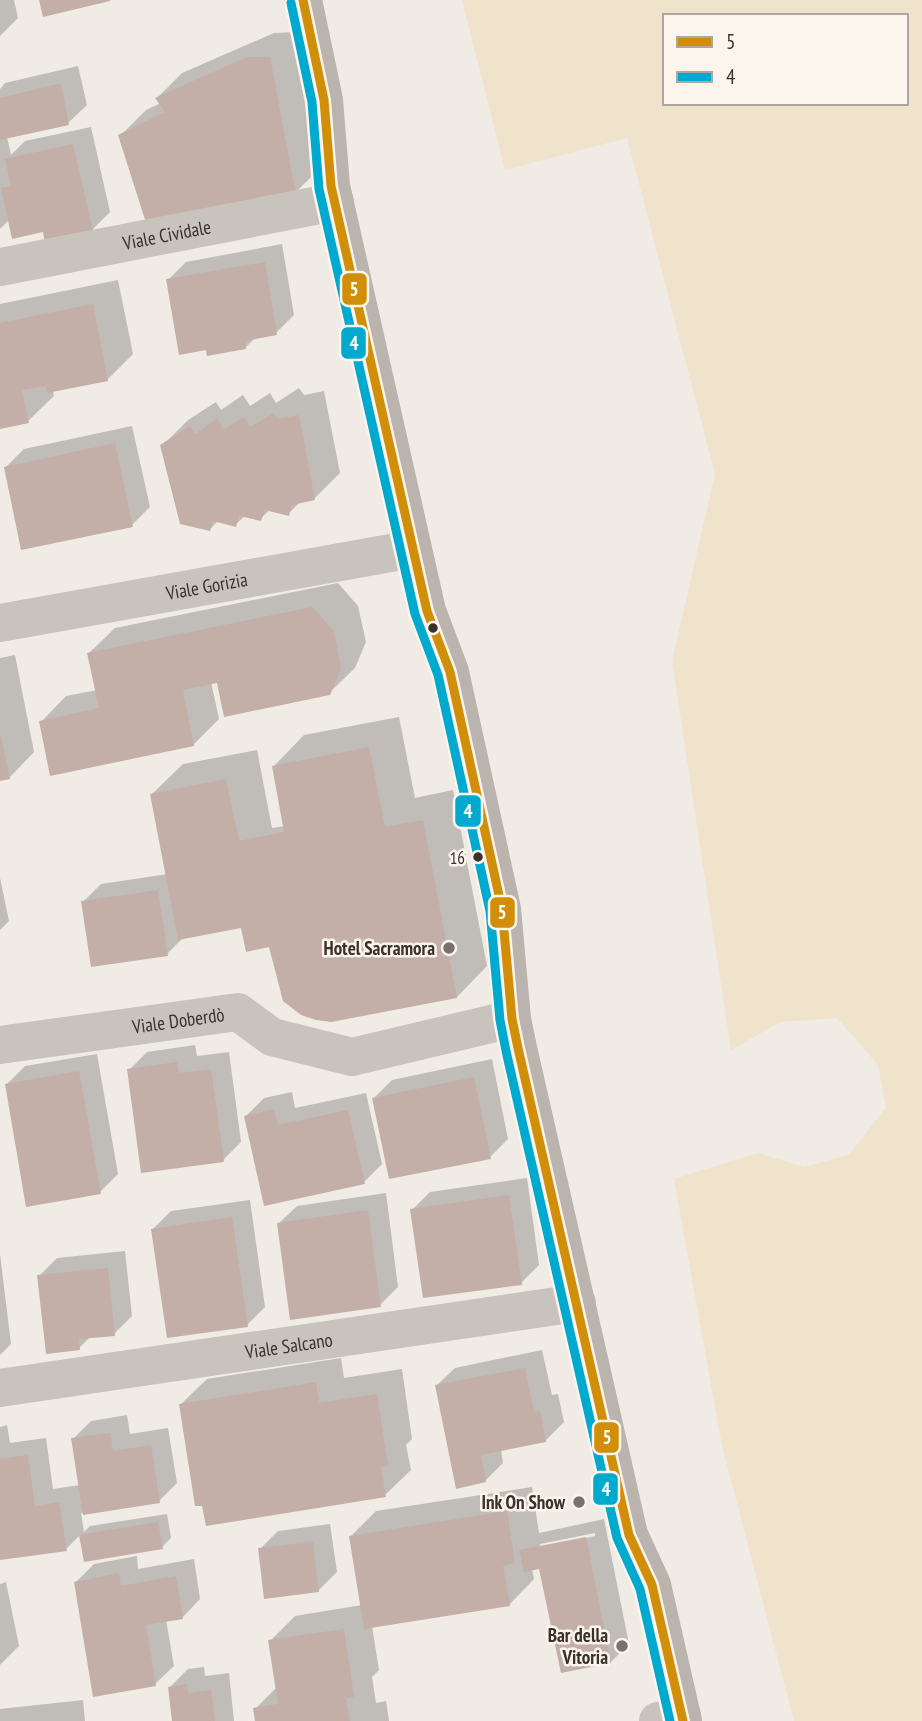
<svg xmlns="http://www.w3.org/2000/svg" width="922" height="1721" font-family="'PT Sans Narrow',sans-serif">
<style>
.sand{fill:#efe3cc;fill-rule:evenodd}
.shadow{fill:#0003;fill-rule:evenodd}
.building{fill:#c3afa7}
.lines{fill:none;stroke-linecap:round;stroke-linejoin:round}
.street{stroke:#c9c3be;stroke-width:38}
.secondary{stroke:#bab3ae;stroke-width:38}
.bus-1-casing{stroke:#fbf5ee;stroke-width:14}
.bus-2-casing{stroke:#fbf5ee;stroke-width:14}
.bus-1{stroke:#d18e09;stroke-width:9}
.bus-2{stroke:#00a9ce;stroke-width:9}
.bus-dot{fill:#3b302b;stroke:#fbf5ee;stroke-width:2.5}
.poi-dot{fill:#7a716c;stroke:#fbf5ee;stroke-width:2.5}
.labels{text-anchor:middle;stroke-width:5;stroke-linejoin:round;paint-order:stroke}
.bus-label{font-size:17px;fill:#3b302b;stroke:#fbf5ee;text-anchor:end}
.street-label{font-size:19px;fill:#3b302b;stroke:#fbf5ee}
.poi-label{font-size:19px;font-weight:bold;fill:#3b302b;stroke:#fbf5ee;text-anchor:end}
.line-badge{stroke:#fbf5ee;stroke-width:2.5}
.badge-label{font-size:19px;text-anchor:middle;font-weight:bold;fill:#fff}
</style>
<rect width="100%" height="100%" fill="#f0ebe5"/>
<path class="sand" d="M462,0h460v1721h-128l-72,-275 -48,-267 84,-26 46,14 45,-12 37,-48 -8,-42 -41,-47 -57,4 -49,28 -59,-389 43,-187 -88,-336 -122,32zM665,16h241v87h-241z"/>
<g class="shadow">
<polygon points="0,0 14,0 18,18 0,36"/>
<polygon points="295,32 320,168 295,193 120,136 146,110 161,103 157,98 182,73 274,33"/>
<polygon points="78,66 87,105 68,123 7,137 11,155 25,141 91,127 110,212 92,230 44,230 10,219 0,229 0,89 5,83"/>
<polygon points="282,244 294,315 276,333 256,337 245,348 168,280 186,262"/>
<polygon points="118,280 133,354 107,380 53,390 54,396 28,421 0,427 0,304"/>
<polygon points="299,388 304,395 324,391 340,473 315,498 301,501 288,514 271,509 260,519 245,516 235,525 218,521 210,529 162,446 188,420 216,402 221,410 243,395 250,406 270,393 276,403"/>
<polygon points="132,426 150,507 132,525 6,467 24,449"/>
<polygon points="338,583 358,606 366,642 355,668 329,693 211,682 219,719 193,745 41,722 66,696 97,690 89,653 115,628"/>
<polygon points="15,655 34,752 9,778 0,779 0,658"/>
<polygon points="399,717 415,798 453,790 487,966 457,997 270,945 242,926 184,937 167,954 83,902 101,884 168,874 152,794 183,764 257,750 272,828 285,826 274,766 304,735"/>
<polygon points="0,878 9,921 0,930"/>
<polygon points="195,1045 197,1056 229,1052 241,1142 223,1160 129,1070 147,1052"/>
<polygon points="97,1054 118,1174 100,1192 7,1084 25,1066"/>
<polygon points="492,1059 508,1139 490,1157 374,1098 392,1080"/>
<polygon points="292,1092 295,1108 366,1093 382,1164 364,1182 246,1116 264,1098"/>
<polygon points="527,1178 539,1265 521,1283 412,1210 430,1192"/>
<polygon points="386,1193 398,1287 380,1305 278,1224 297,1206"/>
<polygon points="250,1200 265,1307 247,1325 153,1229 171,1211"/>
<polygon points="125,1251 132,1316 114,1334 91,1336 79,1348 39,1276 57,1258"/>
<polygon points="0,1254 11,1344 0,1355"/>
<polygon points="542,1350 552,1395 558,1394 564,1422 546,1440 501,1449 503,1463 485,1481 436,1386 455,1368"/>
<polygon points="341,1358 344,1378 402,1369 412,1439 406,1445 411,1470 385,1495 203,1504 181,1404 207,1379"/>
<polygon points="127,1415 130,1434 168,1428 177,1483 159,1501 81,1513 84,1532 90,1526 167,1514 171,1538 162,1547 85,1560 81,1534 66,1549 0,1559 0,1427 7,1425 10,1443 46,1438 53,1489 80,1485 73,1439 91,1421"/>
<path d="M532,1487l7,46 65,-14 25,125 -18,18 -71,-95 -8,2 2,10 -25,26 -137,21 7,44 -7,7 4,26 10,-2 3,20h-132l-2,-12 22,-22 -7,-46 25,-25 67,-11 -11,-69 25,-25zM595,1533v3l-55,12v-4z"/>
<polygon points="330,1524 337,1572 319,1590 260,1549 278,1531"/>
<polygon points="137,1556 138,1569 194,1559 200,1599 182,1618 166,1620 174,1666 155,1684 76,1582 94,1564"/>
<polygon points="6,1582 19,1646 0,1665 0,1584"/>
<polygon points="204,1667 205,1676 229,1673 234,1721 173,1721 170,1687 188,1669"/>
<polygon points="83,1700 85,1721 0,1721 0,1709"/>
</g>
<g class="building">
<polygon points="39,0 110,0 110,1 43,17"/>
<polygon points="247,57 270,57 296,195 147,226 118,135 165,112 155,98"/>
<polygon points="61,83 69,125 0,140 0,98"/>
<polygon points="73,144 93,231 45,243 43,232 12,239 1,188 11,186 5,159"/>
<polygon points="265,262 277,335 245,341 246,349 207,356 206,350 179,355 166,279"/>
<polygon points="93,304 108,381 47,393 46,386 22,390 29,423 0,429 0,323"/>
<polygon points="273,413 278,419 299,415 315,500 292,505 289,516 265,510 261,521 239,516 236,527 213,521 210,531 180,524 160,445 190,426 195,434 217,419 224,430 244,417 250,427"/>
<polygon points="115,443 133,527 21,550 4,467"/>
<polygon points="312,607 334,631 341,669 330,695 224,717 217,683 183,690 194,746 50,776 39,721 99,708 87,653"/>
<polygon points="1,736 10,779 0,781 0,737"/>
<polygon points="369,747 385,827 423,820 457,998 331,1022 316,1020 301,1015 283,1001 269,947 246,952 241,928 178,940 150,794 226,779 239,841 284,832 272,766"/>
<polygon points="158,890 168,956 91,967 81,901"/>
<polygon points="177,1062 179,1073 211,1069 224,1162 141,1173 127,1069"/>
<polygon points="79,1071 101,1194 26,1207 5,1084"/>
<polygon points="474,1077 491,1159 389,1179 372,1098"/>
<polygon points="274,1109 278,1125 348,1110 365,1184 264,1206 244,1116"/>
<polygon points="509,1195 522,1285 423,1298 410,1209"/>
<polygon points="368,1210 381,1307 290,1320 277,1223"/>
<polygon points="232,1217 248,1327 167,1338 151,1229"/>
<polygon points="108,1268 115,1336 79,1339 80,1350 46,1354 37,1275"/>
<polygon points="525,1368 534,1412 540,1411 546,1442 481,1455 486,1482 456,1489 435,1385"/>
<polygon points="316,1382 319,1403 377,1394 388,1466 381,1467 386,1497 206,1526 202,1506 195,1506 179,1404"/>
<polygon points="110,1433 113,1451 151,1445 160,1503 83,1515 71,1438"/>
<polygon points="28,1455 35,1506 59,1502 67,1551 0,1560 0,1459"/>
<polygon points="507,1511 515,1563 503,1566 510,1606 364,1629 349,1536"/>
<polygon points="158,1522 163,1549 84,1562 79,1535"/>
<polygon points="586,1537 611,1663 561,1673 539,1569 524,1572 519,1550"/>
<polygon points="313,1542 319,1592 264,1599 258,1548"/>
<polygon points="119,1573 121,1586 176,1576 183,1619 146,1625 156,1686 93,1697 74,1582"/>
<polygon points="344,1629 354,1697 346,1698 350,1721 255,1721 253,1708 278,1704 268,1640"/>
<polygon points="187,1684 188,1693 211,1690 215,1721 172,1721 168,1687"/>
</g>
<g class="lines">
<g class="street">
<path id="s1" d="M0,267l335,-65"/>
<path id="s2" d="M0,623l413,-74"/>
<path id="s3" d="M0,1045l238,-33 34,25 80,20 160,-38"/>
<path id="s4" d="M0,1388l577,-85"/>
<polyline points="658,1721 682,1716"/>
</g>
<polyline class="secondary" points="303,0 324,100 331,186 427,611 450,672 502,909 512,1019 518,1048 629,1535 652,1585 683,1721"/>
<g class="bus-1-casing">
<polyline id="bus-1" points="303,0 324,100 331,186 427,611 450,672 502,909 512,1019 518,1048 629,1535 652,1585 683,1721"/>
</g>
<g class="bus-2-casing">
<polyline id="bus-2" points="291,3 312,102 319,189 415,614 438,675 490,911 500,1020 506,1051 617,1538 640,1589 670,1721"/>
</g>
<use href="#bus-1" class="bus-1"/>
<use href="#bus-2" class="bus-2"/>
</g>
<g class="bus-dot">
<circle cx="433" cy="628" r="6"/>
<circle cx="478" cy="857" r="6"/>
</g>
<g class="poi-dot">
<circle cx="449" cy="948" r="7"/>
<circle cx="579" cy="1502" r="7"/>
<circle cx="622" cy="1646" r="7"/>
</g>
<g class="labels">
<g class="bus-label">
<text x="465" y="864">16</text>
</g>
<g class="street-label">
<text dy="7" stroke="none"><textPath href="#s1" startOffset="170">Viale Cividale</textPath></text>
<text dy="7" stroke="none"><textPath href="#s2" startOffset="210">Viale Gorizia</textPath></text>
<text dy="7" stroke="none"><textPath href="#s3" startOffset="180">Viale Doberdò</textPath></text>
<text dy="7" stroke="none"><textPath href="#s4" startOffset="292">Viale Salcano</textPath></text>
</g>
<g class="poi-label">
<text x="435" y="955">Hotel Sacramora</text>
<text x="565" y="1509">Ink On Show</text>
<text x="608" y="1642">Bar della<tspan x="608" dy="22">Vitoria</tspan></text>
</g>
</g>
<g class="line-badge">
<rect x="341" y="272" width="27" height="34" rx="7" fill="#d18e09"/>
<rect x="340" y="326" width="27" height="34" rx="7" fill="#00a9ce"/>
<rect x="454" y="794" width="28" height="34" rx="7" fill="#00a9ce"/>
<rect x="489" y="896" width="27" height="33" rx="7" fill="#d18e09"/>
<rect x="593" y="1421" width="27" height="33" rx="7" fill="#d18e09"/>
<rect x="592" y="1472" width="27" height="34" rx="7" fill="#00a9ce"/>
</g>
<g class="badge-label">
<text x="354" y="296">5</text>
<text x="354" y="350">4</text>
<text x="468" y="818">4</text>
<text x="502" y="919">5</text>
<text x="607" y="1444">5</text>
<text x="606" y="1496">4</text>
</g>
<rect x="663" y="14" width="245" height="91" fill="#fbf5ee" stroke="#aea6a0" stroke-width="2"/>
<rect x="677" y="37" width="35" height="10" fill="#d18e09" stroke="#aea6a0" stroke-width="2"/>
<text x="726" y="49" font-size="21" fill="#3b302b">5</text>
<rect x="677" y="72" width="35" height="10" fill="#00a9ce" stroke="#aea6a0" stroke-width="2"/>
<text x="726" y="84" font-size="21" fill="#3b302b">4</text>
</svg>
